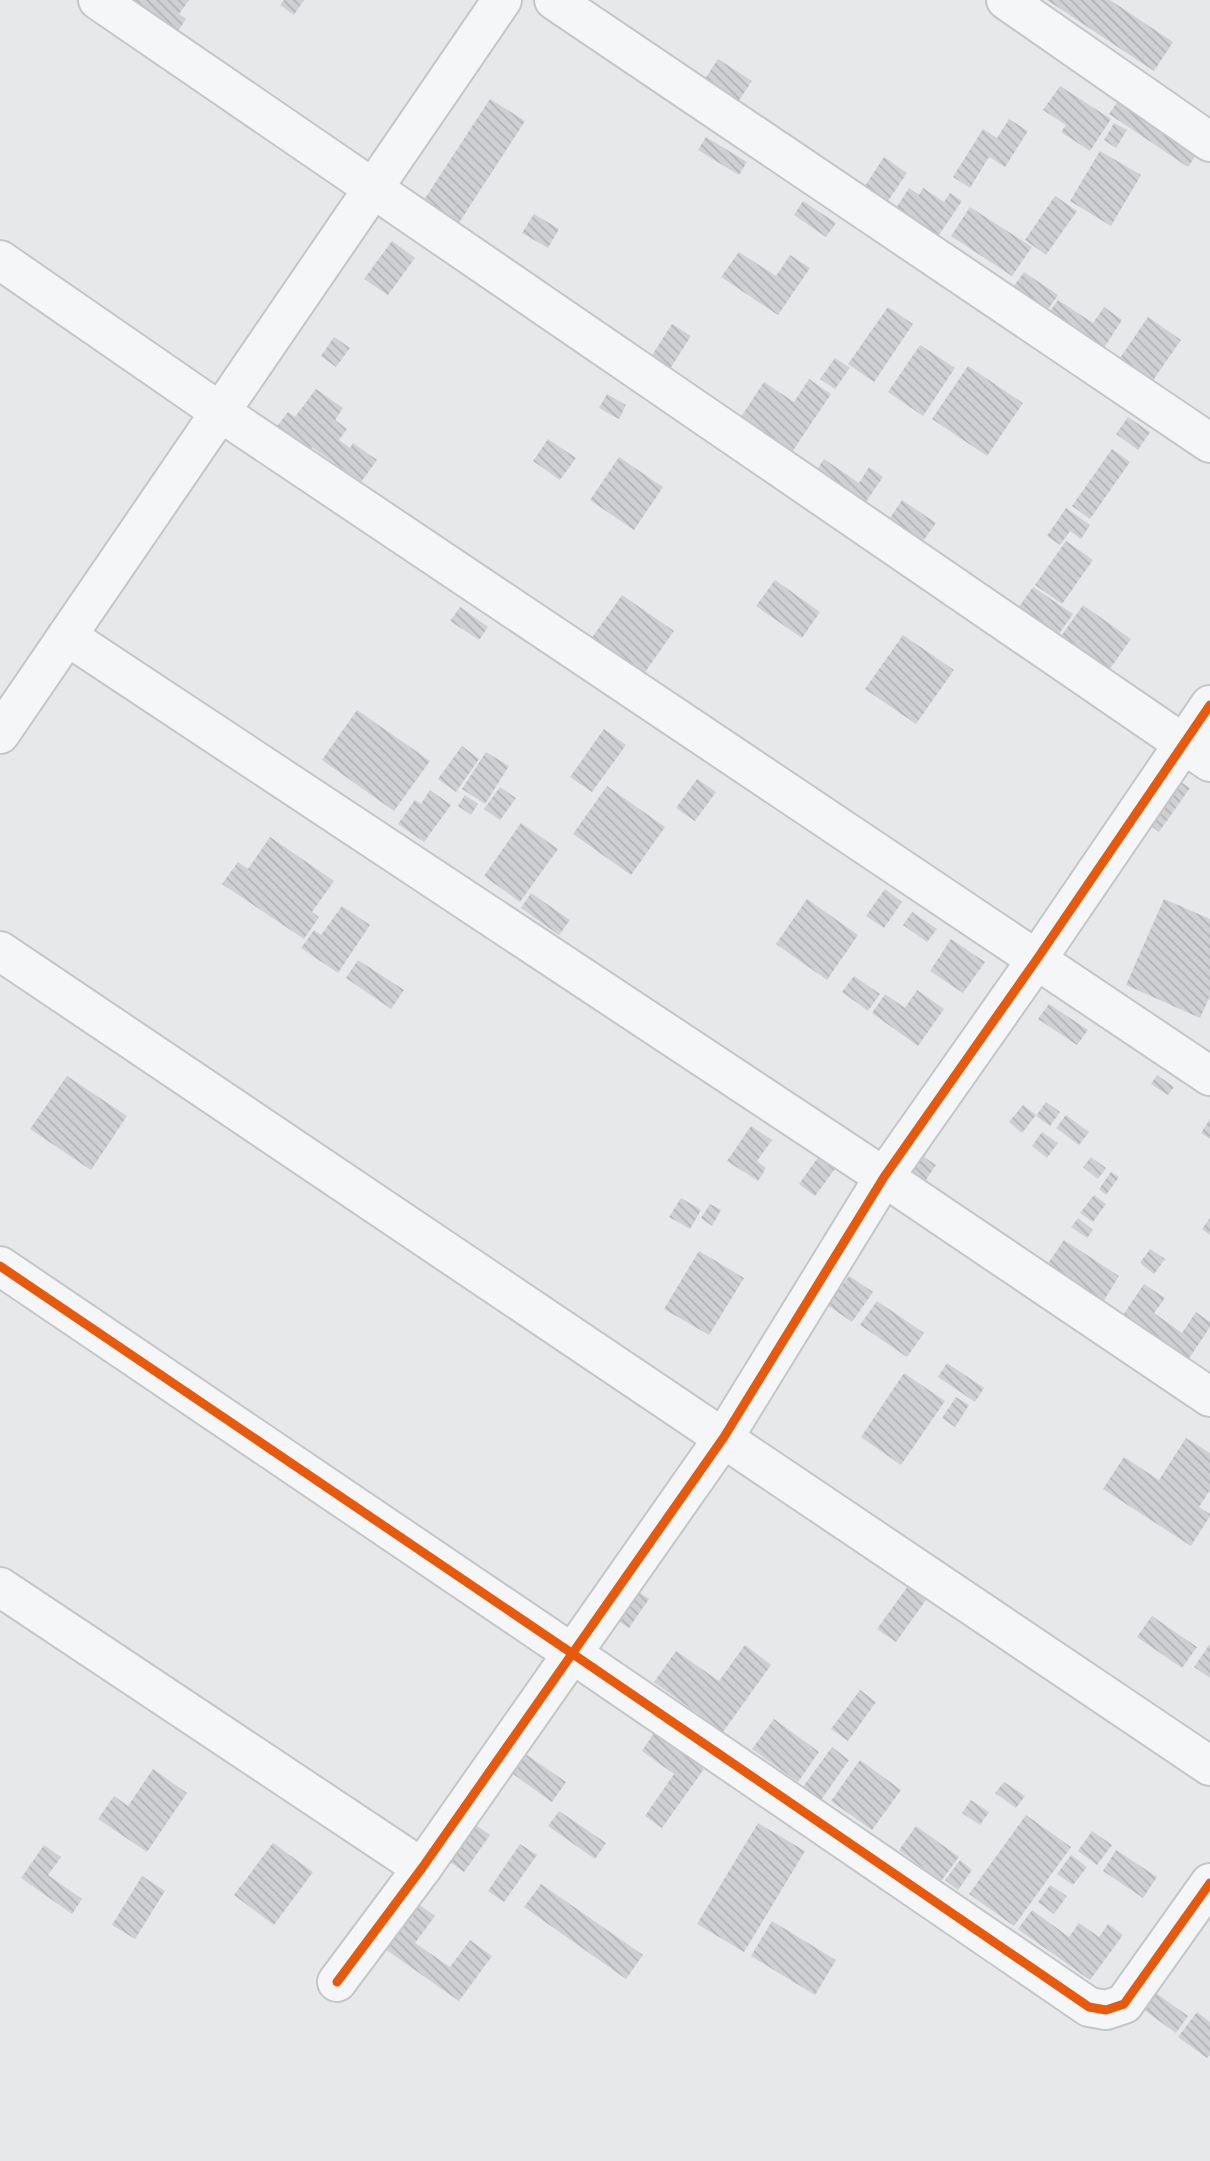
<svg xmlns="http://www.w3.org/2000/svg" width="1210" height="2161" font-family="'Exo 2',sans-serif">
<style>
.building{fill:url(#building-back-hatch)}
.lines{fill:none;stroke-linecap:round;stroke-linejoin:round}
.minor-casing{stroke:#c4c6c8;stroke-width:42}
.minor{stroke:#f5f6f7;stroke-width:38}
.cycleway-casing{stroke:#f4f6f9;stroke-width:13}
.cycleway{stroke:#e8590c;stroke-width:9}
</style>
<defs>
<pattern id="building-back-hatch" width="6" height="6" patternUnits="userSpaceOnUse" patternTransform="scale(1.75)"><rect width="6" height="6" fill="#ced0d3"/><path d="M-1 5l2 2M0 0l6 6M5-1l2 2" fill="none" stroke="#b1b3b6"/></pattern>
</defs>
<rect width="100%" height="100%" fill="#e6e8ea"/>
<g class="building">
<polygon points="115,0 189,0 179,14 186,19 173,39"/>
<polygon points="284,0 304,0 294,15 280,5"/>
<polygon points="1047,0 1110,0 1173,42 1154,71"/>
<polygon points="718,59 752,81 737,103 703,82"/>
<polygon points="1060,86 1111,119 1090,151 1061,132 1066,125 1043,110"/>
<polygon points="1121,97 1200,149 1188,167 1109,114"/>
<polygon points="490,99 525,121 455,229 420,206"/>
<polygon points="1009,119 1028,131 1005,167 989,157 970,188 953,177 983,129 997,138"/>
<polygon points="1114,123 1127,130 1116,148 1104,140"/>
<polygon points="706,137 747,162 739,175 698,150"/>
<polygon points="1100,151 1141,175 1111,226 1070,201"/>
<polygon points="884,157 907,173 886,204 863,189"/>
<polygon points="909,188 919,195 923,188 944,202 950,193 962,201 937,238 895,210"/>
<polygon points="1055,196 1077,211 1046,255 1025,240"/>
<polygon points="803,201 836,223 826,237 794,215"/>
<polygon points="970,207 1032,247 1012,276 951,236"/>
<polygon points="534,214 559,229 548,248 522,233"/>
<polygon points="392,241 415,258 388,295 364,279"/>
<polygon points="739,252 776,276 790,255 810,268 778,315 721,277"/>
<polygon points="1024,272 1058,295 1046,312 1012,289"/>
<polygon points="1058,300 1093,323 1104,307 1122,320 1102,351 1048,314"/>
<polygon points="888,307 913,324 874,382 848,364"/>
<polygon points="1148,317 1181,340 1151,383 1118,361"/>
<polygon points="672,324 691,336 666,375 647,363"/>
<polygon points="334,337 350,348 336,367 321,356"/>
<polygon points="920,345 955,368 923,416 888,392"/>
<polygon points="835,358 850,368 835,389 820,379"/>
<polygon points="968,366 1023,403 987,456 932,419"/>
<polygon points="809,379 831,394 788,458 737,423 764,382 794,402"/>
<polygon points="316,389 343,408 335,420 347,429 339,440 350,448 353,443 377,460 361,482 312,447 308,453 275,429 288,412 295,417"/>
<polygon points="607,394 626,405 619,419 599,408"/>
<polygon points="1128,417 1150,432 1138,450 1116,434"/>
<polygon points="548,439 576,458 560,480 533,461"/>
<polygon points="1112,449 1130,462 1090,519 1072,506"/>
<polygon points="619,457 663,487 634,530 590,500"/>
<polygon points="824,459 859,483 869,467 883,477 863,506 814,474"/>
<polygon points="902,500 936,523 923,541 890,518"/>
<polygon points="1066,508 1090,525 1081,539 1070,531 1060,545 1047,536"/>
<polygon points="1066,541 1093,560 1062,604 1035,585"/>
<polygon points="775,580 820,612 802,638 756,606"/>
<polygon points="1033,587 1073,614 1056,638 1016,611"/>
<polygon points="622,595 674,631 643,675 591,639"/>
<polygon points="1083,605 1131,639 1107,673 1059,639"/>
<polygon points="460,607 488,627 479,640 450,621"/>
<polygon points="903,635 954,670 916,724 865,689"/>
<polygon points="357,710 430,761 394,811 322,760"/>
<polygon points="604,729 626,745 592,792 570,777"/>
<polygon points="462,746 479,759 456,792 438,779"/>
<polygon points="486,752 509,766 485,804 462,789"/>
<polygon points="1173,777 1190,788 1159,832 1143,820"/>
<polygon points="697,779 716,792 695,821 676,808"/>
<polygon points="607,786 665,827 631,875 573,834"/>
<polygon points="500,787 516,798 500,820 484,809"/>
<polygon points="430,790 451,805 424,842 398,824 415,800 421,804"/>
<polygon points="465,795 478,804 471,815 458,806"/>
<polygon points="521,823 558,849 520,902 484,876"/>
<polygon points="270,837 334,881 312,912 319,917 304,939 222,884 238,862 248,869"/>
<polygon points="885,889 902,902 884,928 866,916"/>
<polygon points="531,893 570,920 559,935 521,908"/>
<polygon points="807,899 858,935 827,980 776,944"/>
<polygon points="1164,899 1210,919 1210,996 1200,1018 1126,985"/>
<polygon points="342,906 370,925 338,973 301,948 314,930 321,935"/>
<polygon points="912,912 937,929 927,942 903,925"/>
<polygon points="951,939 985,962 963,993 930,971"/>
<polygon points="358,960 404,990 391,1009 346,978"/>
<polygon points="854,976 880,994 868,1011 842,992"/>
<polygon points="917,990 944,1009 918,1046 872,1013 885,994 905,1008"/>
<polygon points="1049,1004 1088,1030 1077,1045 1038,1019"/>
<polygon points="1157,1075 1174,1087 1168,1095 1151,1084"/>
<polygon points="67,1076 127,1116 91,1170 30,1129"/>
<polygon points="1046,1102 1060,1112 1050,1126 1036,1116"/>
<polygon points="1023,1105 1036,1115 1022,1133 1009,1122"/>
<polygon points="1066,1115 1089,1132 1079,1145 1056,1128"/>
<polygon points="1210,1119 1210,1139 1201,1133"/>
<polygon points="751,1126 772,1140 757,1161 766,1168 758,1181 727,1161"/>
<polygon points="922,1129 936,1139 924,1157 936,1165 925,1181 899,1164"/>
<polygon points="1042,1132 1058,1143 1047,1158 1032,1146"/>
<polygon points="819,1156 835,1169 815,1196 799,1184"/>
<polygon points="1091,1157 1106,1168 1098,1179 1083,1167"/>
<polygon points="1111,1172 1119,1177 1106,1195 1099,1189"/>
<polygon points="1094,1195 1106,1204 1093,1222 1080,1213"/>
<polygon points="681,1198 701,1210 690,1229 669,1217"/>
<polygon points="710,1204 721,1210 712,1226 701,1218"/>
<polygon points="1078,1218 1093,1230 1087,1238 1071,1227"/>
<polygon points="1210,1218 1210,1235 1202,1229"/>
<polygon points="1064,1240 1119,1276 1103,1302 1047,1265"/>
<polygon points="1150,1249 1165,1259 1154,1274 1140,1263"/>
<polygon points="699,1251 744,1278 709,1335 664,1309"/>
<polygon points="849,1276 873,1292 852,1322 820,1300 832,1283 840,1288"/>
<polygon points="1144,1284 1165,1298 1154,1313 1182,1333 1196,1312 1210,1322 1210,1327 1188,1360 1123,1315"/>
<polygon points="877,1301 924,1333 907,1357 860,1325"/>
<polygon points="947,1363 984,1388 975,1402 938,1377"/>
<polygon points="904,1373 945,1401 901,1465 861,1437"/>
<polygon points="956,1397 969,1405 955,1427 942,1418"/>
<polygon points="1186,1438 1210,1453 1210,1490 1199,1507 1210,1514 1210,1516 1191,1546 1103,1489 1124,1457 1159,1480"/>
<polygon points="908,1586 926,1600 896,1642 877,1629"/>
<polygon points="636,1590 649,1599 629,1628 615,1619"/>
<polygon points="1152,1616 1197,1647 1182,1668 1137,1637"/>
<polygon points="1210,1644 1210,1678 1194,1667"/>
<polygon points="745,1645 771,1665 723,1732 654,1682 676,1651 719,1681"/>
<polygon points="860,1690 876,1702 848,1741 831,1729"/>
<polygon points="774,1719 819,1752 798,1782 752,1749"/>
<polygon points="654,1733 704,1769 662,1828 645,1816 674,1774 642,1751"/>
<polygon points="832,1747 849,1760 821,1800 803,1787"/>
<polygon points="524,1753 566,1782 552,1802 492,1759"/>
<polygon points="860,1760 901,1790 872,1830 831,1801"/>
<polygon points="153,1769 187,1793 147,1852 98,1819 114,1796 128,1806"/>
<polygon points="1004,1782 1025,1796 1016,1808 995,1793"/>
<polygon points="971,1800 989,1812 980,1825 962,1813"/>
<polygon points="559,1811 606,1843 595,1859 548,1826"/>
<polygon points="1026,1815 1071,1847 1014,1926 969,1894"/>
<polygon points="473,1823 490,1835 464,1872 447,1860"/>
<polygon points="758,1823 805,1851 744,1952 697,1924"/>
<polygon points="916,1826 959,1857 941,1881 899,1850"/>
<polygon points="1092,1831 1112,1845 1097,1865 1078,1851"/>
<polygon points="273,1843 313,1872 274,1925 234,1895"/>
<polygon points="520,1844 537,1855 504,1902 488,1891"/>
<polygon points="44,1845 61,1857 48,1875 82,1899 72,1914 21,1878"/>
<polygon points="1116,1850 1157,1877 1143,1898 1103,1871"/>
<polygon points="1071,1855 1087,1867 1073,1885 1057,1874"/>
<polygon points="960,1860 972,1870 958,1890 945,1880"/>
<polygon points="142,1876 165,1891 135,1939 112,1925"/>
<polygon points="541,1884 643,1955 626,1979 524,1907"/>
<polygon points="1050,1885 1067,1896 1054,1914 1038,1902"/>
<polygon points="417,1903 435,1916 415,1943 450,1967 470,1940 492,1956 459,2001 385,1949"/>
<polygon points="1032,1910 1069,1937 1079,1923 1099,1937 1108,1924 1123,1935 1090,1980 1018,1929"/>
<polygon points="772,1921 836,1960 815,1995 751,1956"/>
<polygon points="1149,1988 1188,2016 1176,2033 1137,2005"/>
<polygon points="1197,2012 1210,2022 1210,2055 1207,2058 1178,2037"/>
</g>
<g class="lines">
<g class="minor-casing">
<g id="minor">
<polyline points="98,0 1210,762"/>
<polyline points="554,0 1210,443"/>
<polyline points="1006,0 1210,142"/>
<polyline points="0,260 220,412 1210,1076"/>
<polyline points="67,636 884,1177 1210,1397"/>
<polyline points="0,734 502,0"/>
<polyline points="0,951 1210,1766"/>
<polyline points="0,1266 573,1654 1089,2007 1106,2010 1124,2004 1210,1883"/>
<polyline points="0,1587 422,1868"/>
<polyline points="337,1982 422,1868 724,1437 884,1177 1037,959 1210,705"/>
</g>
</g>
<use href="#minor" class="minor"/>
<g class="cycleway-casing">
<g id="cycleway">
<polyline points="0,1266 573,1654 1089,2007 1106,2010 1124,2004 1210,1883"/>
<polyline points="337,1982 422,1868 724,1437 884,1177 1037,959 1210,705"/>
</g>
</g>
<use href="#cycleway" class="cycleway"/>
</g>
</svg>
